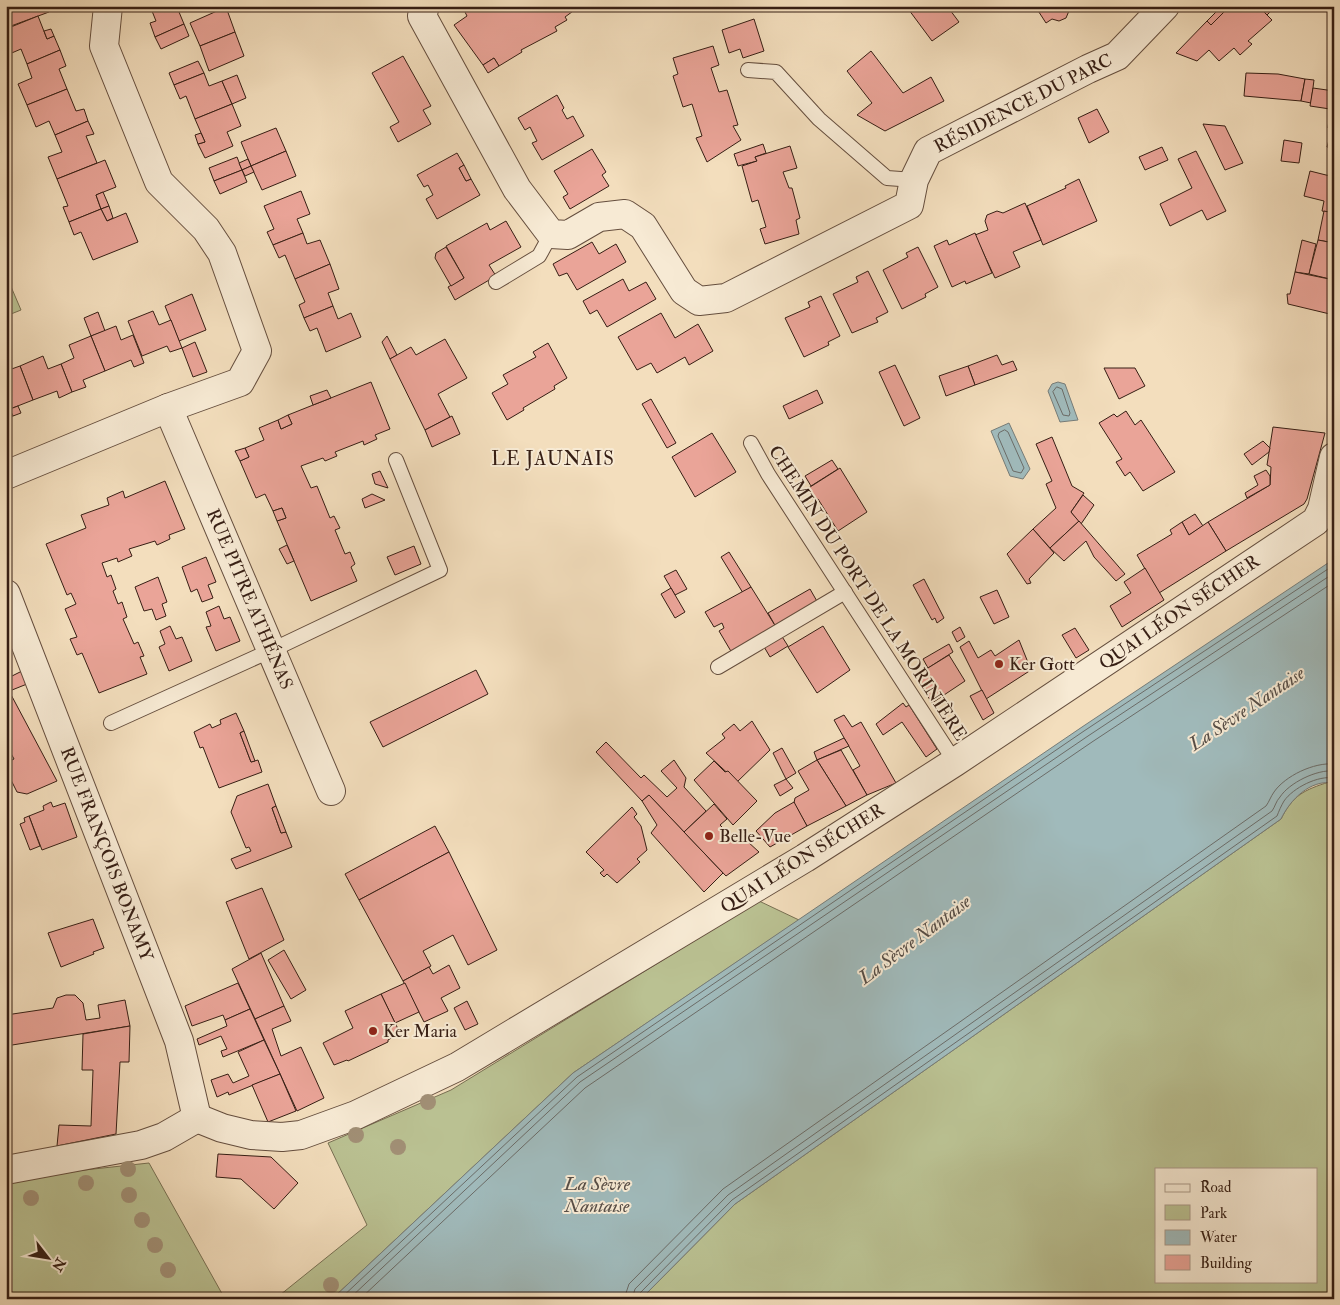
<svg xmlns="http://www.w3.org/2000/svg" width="1340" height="1305" font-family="'IM FELL Double Pica',serif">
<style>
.green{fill:#bac192;stroke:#787053;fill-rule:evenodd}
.water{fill:#a0babb;stroke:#767c78}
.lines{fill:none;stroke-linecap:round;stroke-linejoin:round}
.shore{stroke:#6b6c68;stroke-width:1}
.building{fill:#eaa498;stroke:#361e14}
.lane-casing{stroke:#654e3e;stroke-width:16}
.street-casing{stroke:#654e3e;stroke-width:30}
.lane{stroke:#f7ead4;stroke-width:14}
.street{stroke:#f7ead4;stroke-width:28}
.tree{fill:#a18f75}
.poi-dot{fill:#8f2418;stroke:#f7ead4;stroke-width:2}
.labels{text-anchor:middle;stroke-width:4;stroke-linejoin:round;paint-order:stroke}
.street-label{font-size:18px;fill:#361e14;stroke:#f7ead4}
.poi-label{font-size:18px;fill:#361e14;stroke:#f7ead4;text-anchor:start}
.neighbourhood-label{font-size:19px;letter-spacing:1px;fill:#361e14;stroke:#f7ead4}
.water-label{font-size:19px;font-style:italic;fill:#564d46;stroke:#f7ead4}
</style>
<rect width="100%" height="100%" fill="#f3debd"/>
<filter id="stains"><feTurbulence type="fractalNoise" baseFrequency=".004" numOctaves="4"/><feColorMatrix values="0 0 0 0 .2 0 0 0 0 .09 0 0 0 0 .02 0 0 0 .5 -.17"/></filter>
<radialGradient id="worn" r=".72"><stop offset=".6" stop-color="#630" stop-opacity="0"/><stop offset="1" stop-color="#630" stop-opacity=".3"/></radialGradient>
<g class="green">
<polygon points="6,275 21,310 6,316"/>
<path d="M1329,782l5,1v516h-693l94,-95 546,-385c12,-24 23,-29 48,-37zM1156,1169h160v112h-160z"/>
<polygon points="759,901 799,920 573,1073 332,1299 275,1299 367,1225 328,1143 451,1090"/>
<polygon points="149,1163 225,1299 6,1299 6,1184 66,1172"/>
</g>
<g class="water">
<polygon points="1058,382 1065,384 1078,420 1060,422 1048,391 1052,384"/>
<polygon points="1009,423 1030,469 1023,479 1010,476 991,431"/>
<path d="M1334,559v224c-24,-4 -44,17 -53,36l-546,385 -94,95h-309l241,-226 509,-346z"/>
</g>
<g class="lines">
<g class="shore">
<polygon points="1057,387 1062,389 1070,413 1069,416 1063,415 1053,392"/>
<polygon points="1005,430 1008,432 1024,468 1021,473 1013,471 998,436 999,433"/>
<polyline points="340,1299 577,1077 1084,731 1334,565"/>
<polyline points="349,1299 580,1082 1088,736 1334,573"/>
<polyline points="360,1299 585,1088 1092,742 1334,582"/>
<path d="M624,1299l5,-15 94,-95 543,-383c3,-4 5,-10 8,-14 11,-16 40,-30 60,-28"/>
<path d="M632,1299l3,-10 93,-94 544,-384c3,-4 4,-10 8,-14 9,-14 37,-28 54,-26"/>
<path d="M638,1299l2,-6 92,-93 545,-384c2,-5 4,-10 7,-15 9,-13 34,-26 50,-23"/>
</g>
</g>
<g class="building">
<polygon points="6,6 47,6 49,12 11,26 6,14"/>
<polygon points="150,6 192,6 192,7 179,12 184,24 155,37 150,23 156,21"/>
<polygon points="580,6 565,17 567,20 555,27 557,31 521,50 522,52 499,66 494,58 483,65 454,25 467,16 462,6"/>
<polygon points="906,6 947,6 959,22 932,41"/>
<polygon points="1035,6 1071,6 1066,18 1059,21 1052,19 1046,23"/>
<polygon points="1221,6 1258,6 1272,20 1248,41 1252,44 1240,55 1234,48 1219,61 1209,50 1197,61 1176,53 1207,21 1211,25 1224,12 1220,8"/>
<polygon points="1258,6 1276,6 1267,15"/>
<polygon points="226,7 235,32 200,46 190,23"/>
<polygon points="1220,8 1224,12 1211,25 1207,21"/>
<polygon points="38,16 47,39 54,36 60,50 27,64 21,49 7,55 6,29"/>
<polygon points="754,19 764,51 743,58 740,49 729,53 722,30"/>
<polygon points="184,24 189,36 161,49 155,37"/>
<polygon points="51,29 54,36 47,39 44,31"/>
<polygon points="235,32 244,56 209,71 200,46"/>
<polygon points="713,46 719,65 711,68 719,92 727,90 738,125 733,126 741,140 707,162 696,138 702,136 692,104 683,107 673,76 678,74 673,58"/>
<polygon points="60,50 66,66 59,69 67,89 27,105 18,84 32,78 27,64"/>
<polygon points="871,51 903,93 931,77 944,101 885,131 857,115 872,103 847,71"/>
<polygon points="403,56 431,106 423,110 431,124 398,142 390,127 399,122 372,73"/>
<polygon points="494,58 499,66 488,73 483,65"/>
<polygon points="198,61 204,73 174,85 169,73"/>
<polygon points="204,73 209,86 222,81 232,104 195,119 186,96 180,99 174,85"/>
<polygon points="1246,73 1278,74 1305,79 1301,101 1244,96"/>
<polygon points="237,75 246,98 232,104 222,81"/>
<polygon points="1305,79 1314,80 1311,103 1301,101"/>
<polygon points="1313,88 1334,91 1334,129 1328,128 1330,109 1310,106"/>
<polygon points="67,89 76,111 84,109 88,121 55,135 49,121 36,127 27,105"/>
<polygon points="557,95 564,108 562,110 567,119 573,116 584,136 542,160 532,143 537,141 530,127 525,130 518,118"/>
<polygon points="232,104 241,126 227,132 233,146 205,158 198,144 205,142 195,119"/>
<polygon points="1097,109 1109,132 1089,143 1078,118"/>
<polygon points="88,121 94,134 86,136 97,163 57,179 48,157 62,152 55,135"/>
<polygon points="1203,124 1225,126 1243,163 1225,170"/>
<polygon points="276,128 286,151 251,166 241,142"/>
<polygon points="1332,129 1334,129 1334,177 1328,176 1333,148 1327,147"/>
<polygon points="201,133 205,142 198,144 195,135"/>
<polygon points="1284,140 1302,143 1299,163 1281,161"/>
<polygon points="763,144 766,153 755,157 757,161 738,166 734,154"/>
<polygon points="790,146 797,168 783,172 789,188 792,188 800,218 796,220 799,234 765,244 760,229 766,227 758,200 752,202 742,166 757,161 755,157"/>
<polygon points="1162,147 1168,160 1145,170 1139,157"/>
<polygon points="592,149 606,172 602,175 609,186 570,209 563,197 568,194 554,171"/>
<polygon points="286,151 296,176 262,190 251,166"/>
<polygon points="1196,151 1226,211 1207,220 1202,210 1170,226 1160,204 1192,188 1178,159"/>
<polygon points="457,153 464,165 459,168 466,181 471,179 480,195 437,219 426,199 433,195 428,185 424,187 417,175"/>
<polygon points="237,157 242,170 214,181 209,168"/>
<polygon points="248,159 251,166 242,170 239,163"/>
<polygon points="105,160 116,187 96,195 101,209 69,222 63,207 68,206 57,179"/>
<polygon points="464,165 471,179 466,181 459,168"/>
<polygon points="251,166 254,172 245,176 242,170"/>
<polygon points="242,170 247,182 220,194 214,181"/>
<polygon points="1310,171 1334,177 1334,213 1322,211 1324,201 1304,196"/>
<polygon points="1079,179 1097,221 1043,245 1027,206 1066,188 1065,186"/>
<polygon points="301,191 310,214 297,219 303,233 273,245 267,232 274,229 264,206"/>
<polygon points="103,192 109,206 101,209 96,195"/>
<polygon points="1025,203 1041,240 1013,252 1020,267 995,278 975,235 988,230 985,221 987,215 997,211 1003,213"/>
<polygon points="109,206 113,218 107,221 101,209"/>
<polygon points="101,209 107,221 126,213 138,242 93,260 81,232 74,235 69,222"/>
<polygon points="1324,211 1334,213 1334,243 1318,240"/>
<polygon points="506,221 521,247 489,265 496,276 455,300 448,287 464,278 446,246 487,223 490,230"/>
<polygon points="303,233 307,244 320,240 330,264 295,279 285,255 279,258 273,245"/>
<polygon points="975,233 992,273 966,284 965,281 952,287 934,246 947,240 949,245"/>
<polygon points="1302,240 1316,244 1309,274 1295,272"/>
<polygon points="1318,240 1334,243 1334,280 1309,274"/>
<polygon points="592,242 599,254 616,244 626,262 577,290 567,273 559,276 553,264"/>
<polygon points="446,247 464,278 451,286 435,258 436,253"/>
<polygon points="918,247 938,287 925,294 926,297 902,309 883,270 908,257 906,253"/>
<polygon points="330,264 339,289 328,293 333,306 304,318 299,305 305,302 295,279"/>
<polygon points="868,271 888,312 876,318 878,322 852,333 833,294 858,282 856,277"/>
<polygon points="1295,272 1334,280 1334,315 1288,304 1287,294 1290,294"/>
<polygon points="623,279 629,291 646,282 656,299 607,327 597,310 590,314 583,301"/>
<polygon points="192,294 206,330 179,341 165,306"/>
<polygon points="821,296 840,336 828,342 829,345 804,357 785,318 810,307 808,302"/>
<polygon points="333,306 338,319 351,313 361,337 326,352 317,328 310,331 304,318"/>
<polygon points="153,311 159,325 171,320 182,348 170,352 167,346 142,356 128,321"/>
<polygon points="98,312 105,331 91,336 84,318"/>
<polygon points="661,313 675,338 698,324 713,351 689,365 685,357 657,373 651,363 637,370 618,337"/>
<polygon points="116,326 121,340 133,335 144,363 134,367 131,360 105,371 91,336"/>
<polygon points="91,336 105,371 83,380 86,387 72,392 61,364 74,358 69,345"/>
<polygon points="387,336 397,355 390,359 382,342"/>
<polygon points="445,339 467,378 438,394 450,417 425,430 390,359 411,347 416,355"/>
<polygon points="195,342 207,372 193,377 182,348"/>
<polygon points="548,343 567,378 554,386 555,389 523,408 524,410 507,420 492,393 508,384 503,375 536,357 533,352"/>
<polygon points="997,355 1002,365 1013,361 1017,370 975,385 968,366"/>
<polygon points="43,356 48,369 61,364 72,392 59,398 57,391 33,400 20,366"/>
<polygon points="895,365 920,418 904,426 879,372"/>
<polygon points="20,366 33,400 10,409 13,416 6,419 6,371"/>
<polygon points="968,366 975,385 946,396 939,376"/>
<polygon points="1104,368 1135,368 1145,386 1119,399"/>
<polygon points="371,382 390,429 375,435 377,439 364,445 363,441 335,452 337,456 325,461 323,458 301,466 311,488 317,486 330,518 334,516 340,528 335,530 345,554 350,552 355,564 351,567 357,581 311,601 277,521 286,518 282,508 273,511 265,494 256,498 240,461 249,457 245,448 264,440 259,428 278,420 281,429 292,424 288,415"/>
<polygon points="327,390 331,398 313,405 310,396"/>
<polygon points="817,390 823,403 789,419 783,406"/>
<polygon points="651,399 676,443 667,448 642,404"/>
<polygon points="18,406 21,413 13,416 10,409"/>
<polygon points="1126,411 1135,425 1141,420 1175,472 1143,491 1130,472 1125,476 1116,462 1122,459 1099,423 1114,414 1117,417"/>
<polygon points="288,415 292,424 281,429 278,420"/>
<polygon points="452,416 460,434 432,447 425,430"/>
<polygon points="1273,427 1325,433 1307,499 1304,504 1226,551 1208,522 1270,485 1271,467 1267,465"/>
<polygon points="712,433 736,472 695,497 672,457"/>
<polygon points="1052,437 1072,486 1084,493 1071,512 1079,521 1050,548 1033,529 1056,508 1046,484 1052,481 1036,444"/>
<polygon points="1263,441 1270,448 1269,452 1252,465 1244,454"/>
<polygon points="245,448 249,457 240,461 235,451"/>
<polygon points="832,460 838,469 811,486 805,476"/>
<polygon points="840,468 867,512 838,531 818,499 814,501 807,489"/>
<polygon points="1266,470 1270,476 1270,485 1247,498 1245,493 1258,485 1254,476"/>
<polygon points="380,471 388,488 375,484 372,474"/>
<polygon points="165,481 185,529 169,535 170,539 157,545 155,541 129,549 132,556 118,562 117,558 102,563 107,577 111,575 116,589 113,591 118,604 122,602 127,617 123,619 134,644 138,642 144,656 140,657 147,674 99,693 82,653 77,655 70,639 77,637 65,609 76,604 71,593 67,595 46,544 86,528 81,515 109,505 107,498 123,491 125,498"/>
<polygon points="372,494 385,500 365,508 362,499"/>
<polygon points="1083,495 1094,505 1081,524 1071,512"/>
<polygon points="282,508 286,518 277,521 273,511"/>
<polygon points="1195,514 1203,526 1189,535 1182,522"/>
<polygon points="1079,521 1125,574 1116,581 1094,557 1086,541 1064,561 1050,548"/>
<polygon points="1182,522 1189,535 1208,522 1226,551 1159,593 1137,555 1172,534 1170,530"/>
<polygon points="1033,529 1054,553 1029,579 1031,583 1027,584 1007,554"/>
<polygon points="287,545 294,561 287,564 279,549"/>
<polygon points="414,546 421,564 395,575 387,557"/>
<polygon points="729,552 751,587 743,593 721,557"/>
<polygon points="206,557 216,582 208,585 213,598 202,602 197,589 191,592 182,567"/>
<polygon points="1145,568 1164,600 1122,627 1110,606 1131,593 1124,582"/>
<polygon points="676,570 687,589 675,595 664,576"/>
<polygon points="158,577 167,602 162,604 166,616 156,620 152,609 144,611 135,587"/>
<polygon points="924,579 944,618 937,623 935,618 932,620 913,585"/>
<polygon points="751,587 776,627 732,653 719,631 724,628 722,623 714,627 705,612"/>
<polygon points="671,588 685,612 675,618 661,594"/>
<polygon points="810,589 818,603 776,627 768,613"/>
<polygon points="997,590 1009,617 994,624 980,597"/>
<polygon points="219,606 224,619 230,617 240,641 216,651 206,627 211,626 206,612"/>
<polygon points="170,626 176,639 182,637 192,661 169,671 159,647 165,644 160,631"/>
<polygon points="823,626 850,670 817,693 788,647"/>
<polygon points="960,627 965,637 957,642 952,632"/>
<polygon points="1075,628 1089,650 1076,658 1062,635"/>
<polygon points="781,635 788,646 770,657 763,645"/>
<polygon points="1019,640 1031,670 986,699 960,647 969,641 978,658 991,650 995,656"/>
<polygon points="949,644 953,652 928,668 923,659"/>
<polygon points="949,655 965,681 932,703 915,676"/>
<polygon points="476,670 488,694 383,747 370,722"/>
<polygon points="22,671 27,684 12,690 8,689 57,781 27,794 17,792 6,770 6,763 14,759 6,744 6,679"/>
<polygon points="982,690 994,713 983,720 970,696"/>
<polygon points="903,703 906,707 909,705 937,749 926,757 902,722 883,735 876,724"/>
<polygon points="236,713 244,731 240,733 251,762 258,760 262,772 219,788 203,747 200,748 194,732 210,724 212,728 221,724 220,720"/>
<polygon points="844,715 852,727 861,722 896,783 867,795 853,770 860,766 834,720"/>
<polygon points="752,721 770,750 737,782 706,753 725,738 722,734 734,724 740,731"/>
<polygon points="244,731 255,761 251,762 240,733"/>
<polygon points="844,738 849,746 817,760 814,752"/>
<polygon points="606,742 641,778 644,775 667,797 677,788 661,771 674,760 686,778 684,787 706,811 684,832 649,795 642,801 596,752"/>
<polygon points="782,748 796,773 786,779 773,753"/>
<polygon points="841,750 867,795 846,806 817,760"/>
<polygon points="817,760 846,806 807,826 794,803 795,798 809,790 798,771"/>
<polygon points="714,761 725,772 728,771 757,801 733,825 694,780"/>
<polygon points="786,779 793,788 780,796 774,785"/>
<polygon points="268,784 276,806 272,808 281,833 286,832 292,847 236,869 231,859 251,851 249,847 246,848 231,812 237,796"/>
<polygon points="649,795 723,873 704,892 651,833 657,825 642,801"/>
<polygon points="51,802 53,807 65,803 77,837 42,850 29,816 44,810 43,806"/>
<polygon points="794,802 807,826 770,847 756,831 775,813"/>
<polygon points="714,804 727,819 720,825 736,841 747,841 759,852 726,876 684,832"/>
<polygon points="276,806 286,832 281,833 272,808"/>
<polygon points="632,807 637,814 634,817 641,826 647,850 637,859 640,862 617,883 607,874 604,877 600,873 604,870 586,852"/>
<polygon points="29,816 40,846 30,850 20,824 25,822 24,818"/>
<polygon points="435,826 449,852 359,900 345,874"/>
<polygon points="449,852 497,950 468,965 453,935 423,951 431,966 403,981 359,900"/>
<polygon points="262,888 284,940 249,959 226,902"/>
<polygon points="93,919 104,948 93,952 94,954 61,967 48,933"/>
<polygon points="284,950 306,990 291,999 268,960"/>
<polygon points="261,953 284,1006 255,1019 232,969"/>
<polygon points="449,965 460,988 441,998 448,1011 424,1022 403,981 429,967 433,974"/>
<polygon points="238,983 250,1009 225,1020 223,1015 192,1026 185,1006"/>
<polygon points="405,983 419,1012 395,1023 381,994"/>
<polygon points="381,994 400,1033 388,1040 388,1042 348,1061 347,1060 334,1065 323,1043 353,1028 345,1011"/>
<polygon points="66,995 75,995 83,1003 86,1020 100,1018 98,1005 125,1000 130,1026 6,1046 6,1015 53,1008 57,998"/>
<polygon points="467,1001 478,1024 465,1030 454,1008"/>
<polygon points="284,1006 291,1021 272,1029 281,1056 301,1047 324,1098 297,1111 255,1019"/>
<polygon points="250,1009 264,1040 223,1057 221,1051 227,1049 221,1036 199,1045 197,1039 227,1026 225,1020"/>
<polygon points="130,1026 129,1062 120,1062 116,1134 57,1146 59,1125 91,1126 93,1070 82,1070 83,1034"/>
<polygon points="264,1040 280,1074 229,1095 228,1092 217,1097 211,1080 228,1074 233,1083 249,1076 238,1052"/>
<polygon points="280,1074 296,1111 268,1122 252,1085"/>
<polygon points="218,1154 271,1157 298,1183 274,1209 241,1179 216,1177"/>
</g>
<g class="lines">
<g class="lane-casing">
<g id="lane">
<polyline points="748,70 776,72 819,119 887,178 914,180"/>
<polyline points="496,282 539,256 551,234"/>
<polyline points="751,443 768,474 955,762"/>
<polyline points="718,667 845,592"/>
<polyline points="111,723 272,650 440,570 396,460"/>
</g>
</g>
<g class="street-casing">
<g id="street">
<polyline points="425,6 422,16 517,189 551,234 568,235 599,217 625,214 643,226 684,291 699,301 726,298 909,205 914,180 928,151 1088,69 1117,56 1165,6"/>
<polyline points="168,408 331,791"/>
<polyline points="6,475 168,408 240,382 257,351 222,253 206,229 159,182 104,46 108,6"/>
<polyline points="6,594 179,1041 197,1118"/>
<polyline points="197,1118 222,1128 251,1135 282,1137 301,1135 356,1115 457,1067 805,858 955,762 1316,521 1322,509 1334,457"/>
<polyline points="6,1170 141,1145 164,1137 197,1118"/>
</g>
</g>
<use href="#lane" class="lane"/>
<use href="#street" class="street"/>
</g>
<g class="tree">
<circle cx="428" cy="1102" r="8"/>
<circle cx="356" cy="1135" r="8"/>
<circle cx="398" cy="1147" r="8"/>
<circle cx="128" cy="1169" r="8"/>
<circle cx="86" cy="1183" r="8"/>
<circle cx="129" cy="1195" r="8"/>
<circle cx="31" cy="1198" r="8"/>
<circle cx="142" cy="1220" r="8"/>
<circle cx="155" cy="1245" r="8"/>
<circle cx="168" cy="1270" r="8"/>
<circle cx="331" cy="1285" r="8"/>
</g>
<g class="poi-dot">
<circle cx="999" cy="664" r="5"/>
<circle cx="709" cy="836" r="5"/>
<circle cx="373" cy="1031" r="5"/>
</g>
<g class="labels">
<g class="street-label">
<text transform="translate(1023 103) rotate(-27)" y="6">RÉSIDENCE DU PARC</text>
<text transform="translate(868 593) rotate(57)" y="6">CHEMIN DU PORT DE LA MORINIÈRE</text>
<text transform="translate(250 599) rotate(67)" y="6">RUE PITRE ATHÉNAS</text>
<text transform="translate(1179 612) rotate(-34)" y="6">QUAI LÉON SÉCHER</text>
<text transform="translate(107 854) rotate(69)" y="6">RUE FRANÇOIS BONAMY</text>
<text transform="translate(802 858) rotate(-32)" y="6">QUAI LÉON SÉCHER</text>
</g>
<g class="poi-label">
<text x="1009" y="670">Ker Gott</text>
<text x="719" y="842">Belle-Vue</text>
<text x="383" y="1037">Ker Maria</text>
</g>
<g class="neighbourhood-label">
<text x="553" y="465">LE JAUNAIS</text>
</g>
<g class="water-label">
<text transform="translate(1246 708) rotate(-34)" y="7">La Sèvre Nantaise</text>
<text transform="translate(914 939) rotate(-37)" y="7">La Sèvre Nantaise</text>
<text x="597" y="1190">La Sèvre<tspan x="597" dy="22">Nantaise</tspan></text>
</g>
</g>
<rect width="1340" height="1305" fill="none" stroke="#f3debd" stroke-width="25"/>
<rect x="8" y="8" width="1325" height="1290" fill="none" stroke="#361e14" stroke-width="2.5"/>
<rect x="12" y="12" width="1315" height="1280" fill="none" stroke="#361e14"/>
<rect x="1155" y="1168" width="162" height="115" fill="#f7ead4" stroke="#aa9887"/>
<rect x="1165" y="1184" width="25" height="8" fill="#f7ead4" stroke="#aa9887"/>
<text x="1200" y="1192" font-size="15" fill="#361e14">Road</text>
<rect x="1165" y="1205" width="25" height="15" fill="#bac192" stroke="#aa9887"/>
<text x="1200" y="1218" font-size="15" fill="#361e14">Park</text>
<rect x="1165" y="1230" width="25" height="15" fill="#a0babb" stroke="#aa9887"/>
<text x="1200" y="1242" font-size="15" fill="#361e14">Water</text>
<rect x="1165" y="1255" width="25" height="15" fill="#eaa498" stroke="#aa9887"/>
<text x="1200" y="1268" font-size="15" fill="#361e14">Building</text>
<g transform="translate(48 1258) rotate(121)" stroke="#f7ead4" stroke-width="4" paint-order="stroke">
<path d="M0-4L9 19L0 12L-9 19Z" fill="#361e14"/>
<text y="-8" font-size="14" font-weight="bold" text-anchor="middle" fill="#361e14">N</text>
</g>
<rect width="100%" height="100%" filter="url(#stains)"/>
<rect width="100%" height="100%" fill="url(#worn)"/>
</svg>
